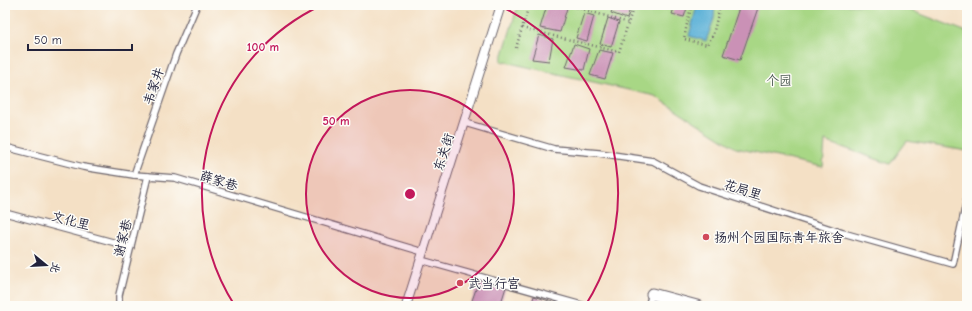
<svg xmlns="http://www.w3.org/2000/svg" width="972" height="311" font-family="'Comic Neue','LXGW WenKai TC',sans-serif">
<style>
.green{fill:#a8d785;stroke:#657c60}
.water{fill:#5ab0d7;stroke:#3e6989}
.building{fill:#ca91b6}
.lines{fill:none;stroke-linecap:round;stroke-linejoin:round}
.service-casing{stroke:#6c646b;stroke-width:8}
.pedestrian-casing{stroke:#6c646b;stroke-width:10}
.minor-casing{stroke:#6c646b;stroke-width:13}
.path{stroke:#6c646b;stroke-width:2.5;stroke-dasharray:1 3;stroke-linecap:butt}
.service{stroke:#fff;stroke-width:5.5}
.pedestrian{stroke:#fff;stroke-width:8}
.minor{stroke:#fff;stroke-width:11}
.ring{fill:none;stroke:#c2185b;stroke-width:2}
.poi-dot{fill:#d1495b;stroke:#fdfcf7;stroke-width:1.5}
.labels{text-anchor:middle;stroke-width:3;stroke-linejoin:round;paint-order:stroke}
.park-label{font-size:13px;fill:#4a5851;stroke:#fdfcf7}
.street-label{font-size:13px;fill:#22223b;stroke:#fdfcf7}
.poi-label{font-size:13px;fill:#22223b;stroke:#fdfcf7;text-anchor:start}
.centre{fill:#c2185b;stroke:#fdfcf7;stroke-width:2}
.ring-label{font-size:12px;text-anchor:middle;font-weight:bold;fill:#c2185b;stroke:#fdfcf7;stroke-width:3;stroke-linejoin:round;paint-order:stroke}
</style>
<rect width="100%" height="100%" fill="#fdfcf7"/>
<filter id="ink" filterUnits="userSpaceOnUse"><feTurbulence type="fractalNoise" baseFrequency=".025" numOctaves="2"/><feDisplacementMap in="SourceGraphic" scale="8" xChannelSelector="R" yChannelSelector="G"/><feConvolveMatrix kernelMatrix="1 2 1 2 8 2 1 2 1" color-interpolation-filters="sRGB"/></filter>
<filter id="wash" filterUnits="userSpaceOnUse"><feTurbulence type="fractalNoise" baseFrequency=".012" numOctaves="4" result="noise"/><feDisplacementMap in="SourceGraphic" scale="16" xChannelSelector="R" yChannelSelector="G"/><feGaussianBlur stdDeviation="0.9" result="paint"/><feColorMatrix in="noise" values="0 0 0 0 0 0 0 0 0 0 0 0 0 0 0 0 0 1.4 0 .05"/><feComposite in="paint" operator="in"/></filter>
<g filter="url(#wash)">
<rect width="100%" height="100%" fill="#f4e0c5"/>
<polygon class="green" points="518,5 897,5 967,32 967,151 907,141 890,164 825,141 823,167 736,148 655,96 501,61"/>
<polygon class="water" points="697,5 715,5 714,19 706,41 689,36"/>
<g id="blocks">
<g class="building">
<polygon points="547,5 557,5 567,8 560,32 540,28"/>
<polygon points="614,5 631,5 627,19 611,13"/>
<polygon points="675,5 688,5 684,17 672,14"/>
<polygon points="740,5 759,5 740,60 723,55"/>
<polygon points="584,13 594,16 587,41 576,38"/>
<polygon points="608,18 619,22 611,47 600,44"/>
<polygon points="539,35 553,39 549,61 532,59"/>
<polygon points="574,44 589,49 584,70 566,67"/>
<polygon points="599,50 613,53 605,79 590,75"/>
<polygon points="480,278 506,287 500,306 470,306"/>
<polygon points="534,296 564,306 531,306"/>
</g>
</g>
</g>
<g filter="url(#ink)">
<use href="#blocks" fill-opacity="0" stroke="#6c646b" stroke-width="1"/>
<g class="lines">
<g class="service-casing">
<g id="service">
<polyline points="465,123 554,149 599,153 653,161 699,186 843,233 953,264 967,199"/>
<polyline points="5,147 83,167 134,175 175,178 423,252"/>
<polyline points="134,175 176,54 197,5"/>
<polyline points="5,213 131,247"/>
<polyline points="421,260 585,306"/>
<polyline points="119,306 119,295 148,176"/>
<polyline points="648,306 652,294"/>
</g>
</g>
<g class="pedestrian-casing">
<polyline id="pedestrian" points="406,306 501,5"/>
</g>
<g class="minor-casing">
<polyline id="minor" points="652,294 697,306"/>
</g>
<g class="path">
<polyline points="569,5 629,23"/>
<polyline points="692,5 688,19 684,39 707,45 713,35 720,5"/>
<polyline points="522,28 619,52 634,5"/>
<polyline points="516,48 529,5"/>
</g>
<use href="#service" class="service"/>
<use href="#pedestrian" class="pedestrian"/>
<use href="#minor" class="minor"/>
</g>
</g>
<circle cx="410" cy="194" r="104" fill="#c2185b" fill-opacity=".12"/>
<g class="ring">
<circle cx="410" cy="194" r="104"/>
<path d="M235 306A208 208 0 0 1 322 5M498 5A208 208 0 0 1 585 306"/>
</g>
<g class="poi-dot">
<circle cx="706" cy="237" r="4"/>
<circle cx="460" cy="283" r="4"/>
</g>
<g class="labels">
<g class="park-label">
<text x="779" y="85">个园</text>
</g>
<g class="street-label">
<text transform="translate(153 86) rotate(-71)" y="5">韦家井</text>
<text transform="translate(443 152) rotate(-72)" y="5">东关街</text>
<text transform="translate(219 180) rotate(17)" y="5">薛家巷</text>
<text transform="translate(743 189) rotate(18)" y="5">花局里</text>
<text transform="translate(71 220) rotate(15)" y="5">文化里</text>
<text transform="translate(122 238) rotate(-76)" y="5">谢家巷</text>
</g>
<g class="poi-label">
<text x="714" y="242">扬州个园国际青年旅舍</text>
<text x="468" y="288">武当行宫</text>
</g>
</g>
<circle cx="410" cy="194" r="6" class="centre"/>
<g class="ring-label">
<text x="263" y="51">100 m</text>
<text x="336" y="125">50 m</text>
</g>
<rect width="972" height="311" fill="none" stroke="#fdfcf7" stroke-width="20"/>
<g transform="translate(46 265) rotate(108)" stroke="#fdfcf7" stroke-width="3" paint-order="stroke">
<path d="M0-3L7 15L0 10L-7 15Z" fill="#22223b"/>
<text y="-6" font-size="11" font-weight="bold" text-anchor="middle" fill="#22223b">北</text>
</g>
<path d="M28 44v6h104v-6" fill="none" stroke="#22223b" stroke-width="2"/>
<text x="34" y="44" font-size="12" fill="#22223b" stroke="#fdfcf7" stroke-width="3" paint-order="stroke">50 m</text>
</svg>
